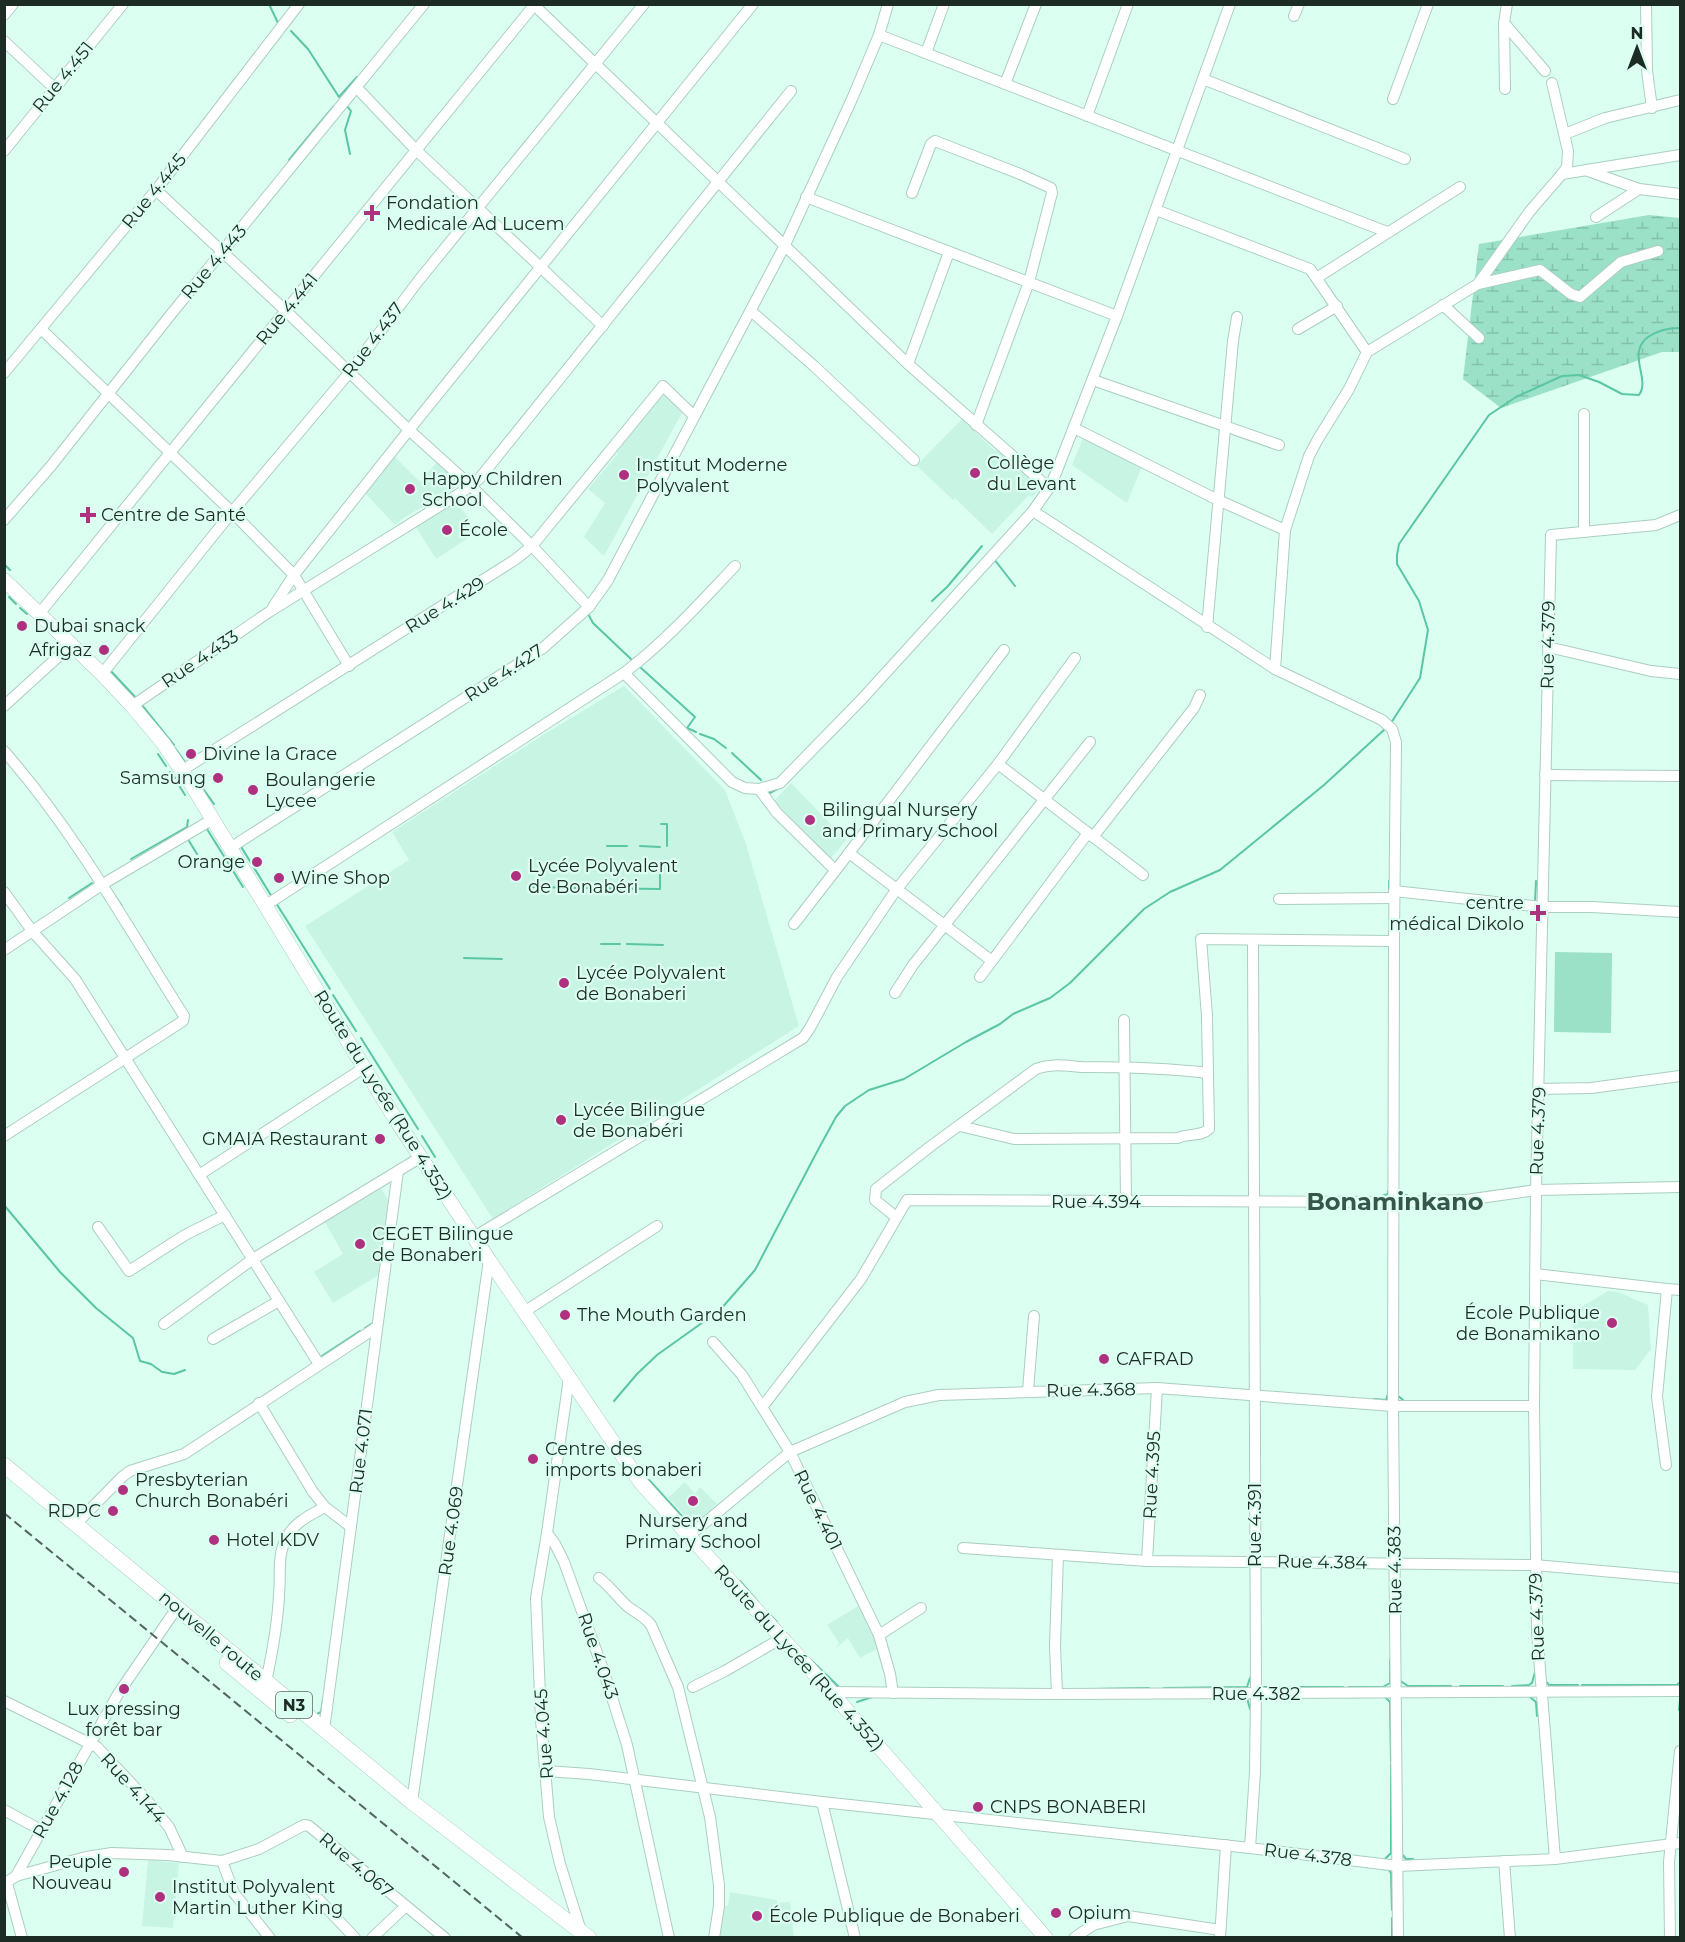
<svg xmlns="http://www.w3.org/2000/svg" width="1685" height="1942" font-family="Montserrat,sans-serif">
<style>
.built{fill:#c8f5e3}
.wetland{fill:url(#wetland-marsh)}
.garden{fill:#9ae1c7}
.lines{fill:none;stroke-linecap:round;stroke-linejoin:round}
.stream{stroke:#5ac6a4;stroke-width:2}
.minor-casing{stroke:#abcec1;stroke-width:12}
.major-casing{stroke:#abcec1;stroke-width:15}
.highway-casing{stroke:#abcec1;stroke-width:16}
.minor{stroke:#fff;stroke-width:10}
.major{stroke:#fff;stroke-width:14}
.highway{stroke:#fff;stroke-width:15}
.rail{stroke:#52665e;stroke-width:2;stroke-dasharray:9 4.5;stroke-linecap:butt}
.poi-dot{fill:#af307e;stroke:#dbfff1;stroke-width:2}
.labels{text-anchor:middle;stroke-width:4.5;stroke-linejoin:round;paint-order:stroke}
.shield{fill:#dbfff1;stroke:#566b62;stroke-width:1.5}
.shield-label{font-size:16px;font-weight:bold;fill:#1d2b25}
.street-label{font-size:18px;fill:#1d2b25;stroke:#dbfff1}
.poi-label{font-size:18px;fill:#1d2b25;stroke:#dbfff1;text-anchor:start}
.district-label{font-size:24px;font-weight:bold;fill:#37564b;stroke:#dbfff1}
</style>
<defs>
<pattern id="wetland-marsh" width="20" height="14" patternUnits="userSpaceOnUse" patternTransform="scale(1.5)"><rect width="20" height="14" fill="#9ae1c7"/><path d="M1 5h8M5 5V1M11 12h8M15 12V8" fill="none" stroke="#84c1ab"/></pattern>
</defs>
<rect width="100%" height="100%" fill="#dbfff1"/>
<g class="built">
<polygon points="665,394 683,411 604,556 584,537 605,503 588,489 618,454 617,452 657,402"/>
<polygon points="962,419 995,451 998,448 1040,488 1032,497 1029,495 992,534 955,498 953,500 918,467 915,467"/>
<polygon points="1084,436 1142,466 1127,503 1072,465"/>
<polygon points="394,456 420,482 437,462 461,484 402,519 395,525 365,493"/>
<polygon points="457,501 477,532 436,559 416,527"/>
<polygon points="624,686 725,790 746,844 799,1026 493,1219 305,926 409,860 392,832 543,735"/>
<polygon points="791,783 846,840 830,859 774,801"/>
<polygon points="381,1189 388,1200 379,1275 333,1303 314,1272 343,1254 325,1222"/>
<polygon points="1608,1291 1618,1292 1648,1305 1651,1349 1635,1370 1573,1369 1573,1312"/>
<polygon points="685,1482 695,1494 700,1487 717,1504 694,1525 668,1498"/>
<polygon points="860,1605 879,1648 860,1658 848,1638 836,1648 839,1643 827,1625"/>
<polygon points="148,1860 179,1863 173,1928 142,1926"/>
<polygon points="730,1892 777,1900 777,1903 790,1902 794,1937 720,1938 723,1907 728,1905"/>
</g>
<polygon class="wetland" points="1649,215 1680,218 1680,352 1662,352 1501,408 1463,379 1479,244"/>
<polygon class="garden" points="1555,952 1612,953 1611,1033 1554,1032"/>
<g class="lines">
<g class="stream">
<polyline points="269,4 278,23"/>
<polyline points="291,31 308,49 339,97 357,77"/>
<polyline points="347,106 351,111 345,130 350,154"/>
<polyline points="289,160 334,106"/>
<polyline points="994,559 1015,586"/>
<polyline points="4,564 10,570"/>
<polyline points="9,597 16,604"/>
<polyline points="932,601 947,587 982,546"/>
<polyline points="20,608 27,614"/>
<polyline points="587,612 593,623 632,660"/>
<polyline points="640,667 695,717 687,728 696,732"/>
<polyline points="109,669 136,698"/>
<polyline points="142,705 174,745"/>
<path d="M1391,723l29,-45 8,-48 -9,-29 -22,-37v-9l2,-11 90,-129 27,-18 46,-21 17,-1 20,7 23,12 17,1c12,-16 -13,-41 9,-58 10,-7 21,-9 32,-9"/>
<polyline points="700,734 714,739 726,748"/>
<polyline points="175,748 185,762"/>
<polyline points="732,753 761,780"/>
<polyline points="158,754 166,766"/>
<polyline points="170,772 175,778"/>
<polyline points="177,782 185,795"/>
<polyline points="204,790 214,804"/>
<polyline points="768,794 779,788"/>
<polyline points="661,824 667,824 667,846"/>
<polyline points="207,829 243,887"/>
<polyline points="189,841 197,854"/>
<polyline points="240,845 272,897"/>
<polyline points="607,846 627,846"/>
<polyline points="640,846 660,847"/>
<polyline points="131,859 187,827 188,820"/>
<polyline points="532,887 582,888"/>
<polyline points="587,888 660,889 660,864 657,864"/>
<polyline points="1389,891 1389,881"/>
<polyline points="115,896 122,906"/>
<polyline points="69,898 92,883"/>
<polyline points="276,903 288,922"/>
<polyline points="1535,903 1536,881"/>
<polyline points="288,922 330,989"/>
<polyline points="601,944 620,944"/>
<polyline points="627,944 663,945"/>
<polyline points="464,958 502,959"/>
<polyline points="333,995 356,1031"/>
<polyline points="361,1038 418,1129"/>
<polyline points="422,1136 435,1157"/>
<polyline points="1399,1192 1403,1195 1407,1195"/>
<polyline points="1379,1197 1388,1194 1388,1191"/>
<polyline points="4,1205 60,1272 96,1308 133,1338 140,1361 151,1364 162,1372"/>
<polyline points="365,1328 373,1323"/>
<polyline points="322,1356 360,1331"/>
<polyline points="163,1372 174,1374 185,1370"/>
<polyline points="1397,1395 1403,1400"/>
<polyline points="1374,1399 1386,1400 1388,1394"/>
<polyline points="614,1401 637,1374 657,1355 720,1310 755,1270 819,1148 836,1117 845,1106 869,1090 904,1079 966,1042 1000,1024 1013,1014 1050,998 1070,983 1144,909 1170,892 1220,870 1324,785 1385,729"/>
<polyline points="649,1480 690,1525"/>
<polyline points="740,1581 758,1602"/>
<polyline points="768,1613 777,1622"/>
<polyline points="811,1660 840,1688"/>
<polyline points="1399,1680 1408,1686 1451,1686"/>
<polyline points="1545,1680 1549,1685 1578,1685"/>
<polyline points="1582,1685 1677,1685 1680,1682"/>
<polyline points="1460,1686 1503,1686"/>
<polyline points="1512,1686 1529,1685 1532,1683 1535,1672"/>
<polyline points="1259,1687 1343,1687"/>
<polyline points="1349,1687 1383,1687 1390,1683 1390,1660"/>
<polyline points="1164,1688 1247,1687 1250,1678"/>
<polyline points="1092,1689 1149,1688"/>
<polyline points="1384,1696 1390,1702 1391,1762"/>
<polyline points="1530,1697 1536,1702 1537,1716"/>
<polyline points="1247,1698 1250,1709"/>
<polyline points="857,1702 872,1697"/>
<polyline points="1679,1710 1680,1700"/>
<polyline points="315,1715 321,1712 323,1700"/>
<polyline points="1401,1853 1406,1859 1413,1859"/>
<polyline points="1384,1860 1391,1853 1391,1765"/>
<polyline points="1388,1869 1391,1873 1392,1910"/>
<polyline points="1392,1918 1392,1938"/>
</g>
<g class="minor-casing">
<g id="minor">
<polyline points="533,4 908,364 1049,488"/>
<polyline points="1646,4 1647,71 1652,108"/>
<polyline points="4,15 13,4"/>
<polyline points="1294,16 1299,4"/>
<polyline points="1504,23 1545,71"/>
<polyline points="879,35 1387,232"/>
<polyline points="4,41 54,88"/>
<polyline points="926,53 944,4"/>
<polyline points="1203,79 1405,159"/>
<polyline points="1005,84 1036,4"/>
<polyline points="357,88 416,150 603,326"/>
<polyline points="1505,89 1504,23 1507,4"/>
<polyline points="1393,99 1428,4"/>
<polyline points="1087,116 1128,4"/>
<polyline points="1565,134 1605,118 1680,100"/>
<polyline points="4,151 123,4"/>
<polyline points="1588,171 1639,189 1680,194"/>
<polyline points="1562,174 1680,155"/>
<polyline points="156,190 286,311 409,430 471,486 532,546 589,607"/>
<polyline points="912,193 931,144 935,141 1020,174 1051,188 1052,193 1029,282 976,425"/>
<polyline points="806,197 1117,316"/>
<polyline points="1156,210 1310,269 1367,352"/>
<polyline points="1596,217 1639,189"/>
<polyline points="1318,277 1460,187"/>
<polyline points="1478,284 1540,270 1571,294 1580,297 1621,262 1658,251"/>
<polyline points="1443,305 1479,338"/>
<polyline points="751,311 814,366 914,460"/>
<polyline points="41,329 232,512 294,575 349,666"/>
<polyline points="1298,329 1337,306"/>
<polyline points="908,364 949,252"/>
<polyline points="4,373 156,190 299,4"/>
<polyline points="1093,380 1279,445"/>
<polyline points="1584,414 1584,532"/>
<polyline points="1074,428 1218,500 1285,530"/>
<polyline points="1033,511 1275,669 1382,720 1392,729 1396,742 1394,941 1393,1406 1398,1938"/>
<polyline points="4,520 51,466 172,313 424,4"/>
<polyline points="273,607 294,575 409,430 753,4"/>
<polyline points="39,614 535,4"/>
<polyline points="1207,627 1233,341 1237,317"/>
<polyline points="1548,647 1651,671 1680,674"/>
<polyline points="1275,669 1285,530 1309,456 1318,439 1349,389 1367,352 1478,284 1530,211 1562,174 1567,167 1568,151 1552,83"/>
<polyline points="624,673 732,782 745,788 759,789 780,783 862,699 1033,511 1049,488 1056,473 1117,316 1230,4"/>
<polyline points="102,674 232,512 349,373 419,280 644,4"/>
<polyline points="4,706 71,645"/>
<polyline points="132,706 269,612 462,492 479,479 791,91"/>
<path d="M4,751c71,81 123,175 180,265l-1,5 -179,115"/>
<polyline points="998,764 1143,875"/>
<polyline points="181,771 516,559 532,546 663,386 694,416"/>
<polyline points="1545,775 1680,776"/>
<polyline points="759,789 777,813 835,870"/>
<polyline points="1093,837 1194,708 1200,695"/>
<polyline points="230,848 543,648 589,607 608,580 784,247 852,99 879,35 888,4"/>
<polyline points="1394,891 1542,907 1592,907 1680,912"/>
<polyline points="4,892 33,932 75,979 319,1364"/>
<polyline points="1279,899 1394,898"/>
<path d="M266,905l358,-232c41,-31 76,-70 111,-107"/>
<polyline points="794,924 849,853"/>
<polyline points="4,950 103,884 213,819"/>
<polyline points="992,961 849,853 1004,650"/>
<polyline points="980,977 1088,833"/>
<polyline points="895,993 913,965 1090,742"/>
<polyline points="1124,1020 1126,1202"/>
<polyline points="1539,1089 1591,1088 1680,1076"/>
<path d="M960,1126l54,13 164,-1c9,-5 23,-1 31,-9l-1,-56"/>
<polyline points="199,1175 365,1067"/>
<path d="M896,1217l-21,-17 1,-11 55,-43 105,-77c14,-6 31,-3 46,-2 42,0 84,1 126,6l-1,-57 -6,-77 193,2"/>
<polyline points="98,1227 129,1271 185,1235 225,1215"/>
<polyline points="474,1237 803,1038 810,1028 837,977 896,890 998,764 1075,658"/>
<polyline points="1535,1274 1667,1289 1657,1397 1666,1465"/>
<polyline points="1667,1289 1680,1290"/>
<polyline points="524,1312 657,1226"/>
<polyline points="164,1324 253,1259 421,1157"/>
<polyline points="213,1339 279,1301"/>
<polyline points="713,1342 742,1375 790,1452 879,1635 890,1674 893,1693"/>
<polyline points="569,1378 547,1533 555,1544 564,1562 604,1672 627,1745 669,1938"/>
<polyline points="1028,1391 1034,1316"/>
<polyline points="259,1403 313,1492 325,1507 351,1527"/>
<polyline points="763,1406 861,1279 907,1200 1395,1202 1466,1200 1536,1190 1680,1187"/>
<polyline points="76,1524 122,1477 130,1471 184,1454 377,1327"/>
<polyline points="547,1533 536,1598 541,1720 549,1817 560,1864 581,1931"/>
<polyline points="689,1536 790,1452 905,1402 939,1395 1157,1388 1393,1406 1534,1406"/>
<polyline points="963,1548 1147,1561 1535,1565 1680,1578"/>
<polyline points="1147,1561 1157,1388"/>
<path d="M599,1578c11,8 18,19 28,28 9,7 17,10 24,19l27,62 32,130 9,68v21l-5,32"/>
<polyline points="879,1635 921,1608"/>
<path d="M266,1682c6,-28 12,-59 13,-88 2,-18 -2,-39 7,-55 7,-16 24,-24 39,-32"/>
<polyline points="693,1687 725,1671 782,1638"/>
<polyline points="831,1692 1057,1694 1680,1691"/>
<polyline points="1057,1694 1055,1646 1058,1555"/>
<polyline points="4,1701 97,1747 145,1798 169,1827 183,1857"/>
<polyline points="324,1730 398,1171"/>
<polyline points="546,1771 589,1774 822,1802 1250,1848 1398,1866 1555,1859 1680,1843"/>
<polyline points="412,1802 489,1260"/>
<polyline points="822,1802 855,1938"/>
<polyline points="4,1810 41,1830"/>
<polyline points="1250,1848 1255,1772 1256,1694 1253,940"/>
<polyline points="1555,1859 1537,1631 1534,1406 1536,1190 1551,535 1656,525 1680,515"/>
<polyline points="222,1861 234,1893 270,1938"/>
<polyline points="1504,1861 1510,1938"/>
<polyline points="16,1876 86,1857 112,1853 168,1855 222,1861 259,1849 304,1825 309,1826 445,1938"/>
<polyline points="7,1883 22,1938"/>
<polyline points="4,1884 16,1876 118,1694 172,1615"/>
<polyline points="308,1888 355,1938"/>
<polyline points="372,1938 406,1906"/>
<polyline points="1074,1938 1093,1925 1128,1916 1220,1930"/>
<polyline points="1220,1938 1226,1845"/>
<polyline points="1670,1938 1669,1862 1680,1751"/>
</g>
</g>
<g class="major-casing">
<polyline id="major" points="4,580 102,674 132,706 163,743 193,787 396,1120 489,1260 641,1483 831,1692 1046,1938"/>
</g>
<g class="highway-casing">
<g id="highway">
<polyline points="4,1465 412,1802 589,1938"/>
<polyline points="227,1663 290,1715"/>
</g>
</g>
<use href="#minor" class="minor"/>
<use href="#major" class="major"/>
<use href="#highway" class="highway"/>
<polyline class="rail" points="4,1513 523,1938"/>
</g>
<g class="poi-dot">
<path d="M369 204h6v6h6v6h-6v6h-6v-6h-6v-6h6z"/>
<circle cx="975" cy="473" r="6"/>
<circle cx="624" cy="475" r="6"/>
<circle cx="410" cy="489" r="6"/>
<path d="M85 506h6v6h6v6h-6v6h-6v-6h-6v-6h6z"/>
<circle cx="447" cy="530" r="6"/>
<circle cx="22" cy="626" r="6"/>
<circle cx="104" cy="650" r="6"/>
<circle cx="191" cy="754" r="6"/>
<circle cx="218" cy="778" r="6"/>
<circle cx="253" cy="790" r="6"/>
<circle cx="810" cy="820" r="6"/>
<circle cx="257" cy="862" r="6"/>
<circle cx="516" cy="876" r="6"/>
<circle cx="279" cy="878" r="6"/>
<path d="M1535 904h6v6h6v6h-6v6h-6v-6h-6v-6h6z"/>
<circle cx="564" cy="983" r="6"/>
<circle cx="561" cy="1120" r="6"/>
<circle cx="380" cy="1139" r="6"/>
<circle cx="360" cy="1244" r="6"/>
<circle cx="565" cy="1315" r="6"/>
<circle cx="1612" cy="1323" r="6"/>
<circle cx="1104" cy="1359" r="6"/>
<circle cx="533" cy="1459" r="6"/>
<circle cx="123" cy="1490" r="6"/>
<circle cx="693" cy="1501" r="6"/>
<circle cx="113" cy="1511" r="6"/>
<circle cx="214" cy="1540" r="6"/>
<circle cx="124" cy="1689" r="6"/>
<circle cx="978" cy="1807" r="6"/>
<circle cx="124" cy="1872" r="6"/>
<circle cx="160" cy="1897" r="6"/>
<circle cx="1056" cy="1913" r="6"/>
<circle cx="757" cy="1916" r="6"/>
</g>
<g class="labels">
<rect class="shield" x="276" y="1692" width="36" height="26" rx="4.5"/>
<g class="shield-label">
<text x="294" y="1711">N3</text>
</g>
<g class="street-label">
<text transform="translate(63 77) rotate(-51)" y="6">Rue 4.451</text>
<text transform="translate(154 191) rotate(-51)" y="6">Rue 4.445</text>
<text transform="translate(214 262) rotate(-50)" y="6">Rue 4.443</text>
<text transform="translate(287 309) rotate(-51)" y="6">Rue 4.441</text>
<text transform="translate(373 340) rotate(-53)" y="6">Rue 4.437</text>
<text transform="translate(445 605) rotate(-32)" y="6">Rue 4.429</text>
<text transform="translate(1548 645) rotate(-89)" y="6">Rue 4.379</text>
<text transform="translate(200 659) rotate(-34)" y="6">Rue 4.433</text>
<text transform="translate(504 673) rotate(-33)" y="6">Rue 4.427</text>
<text transform="translate(383 1095) rotate(58)" y="6">Route du Lycée (Rue 4.352)</text>
<text transform="translate(1538 1131) rotate(-88)" y="6">Rue 4.379</text>
<text x="1096" y="1208">Rue 4.394</text>
<text transform="translate(1091 1390) rotate(-1)" y="6">Rue 4.368</text>
<text transform="translate(361 1451) rotate(-83)" y="6">Rue 4.071</text>
<text transform="translate(1152 1475) rotate(-87)" y="6">Rue 4.395</text>
<text transform="translate(818 1510) rotate(64)" y="6">Rue 4.401</text>
<text transform="translate(1255 1525) rotate(-90)" y="6">Rue 4.391</text>
<text transform="translate(451 1531) rotate(-82)" y="6">Rue 4.069</text>
<text transform="translate(1322 1562) rotate(1)" y="6">Rue 4.384</text>
<text transform="translate(1395 1570) rotate(-91)" y="6">Rue 4.383</text>
<text transform="translate(1537 1617) rotate(-92)" y="6">Rue 4.379</text>
<text transform="translate(211 1636) rotate(40)" y="6">nouvelle route</text>
<text transform="translate(598 1656) rotate(71)" y="6">Rue 4.043</text>
<text transform="translate(799 1658) rotate(48)" y="6">Route du Lycée (Rue 4.352)</text>
<text x="1256" y="1700">Rue 4.382</text>
<text transform="translate(544 1734) rotate(-94)" y="6">Rue 4.045</text>
<text transform="translate(133 1788) rotate(48)" y="6">Rue 4.144</text>
<text transform="translate(58 1800) rotate(-61)" y="6">Rue 4.128</text>
<text transform="translate(1308 1855) rotate(7)" y="6">Rue 4.378</text>
<text transform="translate(356 1865) rotate(40)" y="6">Rue 4.067</text>
</g>
<g class="poi-label">
<text x="386" y="209">Fondation<tspan x="386" dy="21">Medicale Ad Lucem</tspan></text>
<text x="987" y="469">Collège<tspan x="987" dy="21">du Levant</tspan></text>
<text x="636" y="471">Institut Moderne<tspan x="636" dy="21">Polyvalent</tspan></text>
<text x="422" y="485">Happy Children<tspan x="422" dy="21">School</tspan></text>
<text x="101" y="521">Centre de Santé</text>
<text x="459" y="536">École</text>
<text x="34" y="632">Dubai snack</text>
<text x="92" y="656" text-anchor="end">Afrigaz</text>
<text x="203" y="760">Divine la Grace</text>
<text x="206" y="784" text-anchor="end">Samsung</text>
<text x="265" y="786">Boulangerie<tspan x="265" dy="21">Lycee</tspan></text>
<text x="822" y="816">Bilingual Nursery<tspan x="822" dy="21">and Primary School</tspan></text>
<text x="245" y="868" text-anchor="end">Orange</text>
<text x="528" y="872">Lycée Polyvalent<tspan x="528" dy="21">de Bonabéri</tspan></text>
<text x="291" y="884">Wine Shop</text>
<text x="1524" y="909" text-anchor="end">centre<tspan x="1524" dy="21">médical Dikolo</tspan></text>
<text x="576" y="979">Lycée Polyvalent<tspan x="576" dy="21">de Bonaberi</tspan></text>
<text x="573" y="1116">Lycée Bilingue<tspan x="573" dy="21">de Bonabéri</tspan></text>
<text x="368" y="1145" text-anchor="end">GMAIA Restaurant</text>
<text x="372" y="1240">CEGET Bilingue<tspan x="372" dy="21">de Bonaberi</tspan></text>
<text x="1600" y="1319" text-anchor="end">École Publique<tspan x="1600" dy="21">de Bonamikano</tspan></text>
<text x="577" y="1321">The Mouth Garden</text>
<text x="1116" y="1365">CAFRAD</text>
<text x="545" y="1455">Centre des<tspan x="545" dy="21">imports bonaberi</tspan></text>
<text x="135" y="1486">Presbyterian<tspan x="135" dy="21">Church Bonabéri</tspan></text>
<text x="101" y="1517" text-anchor="end">RDPC</text>
<text x="693" y="1527" text-anchor="middle">Nursery and<tspan x="693" dy="21">Primary School</tspan></text>
<text x="226" y="1546">Hotel KDV</text>
<text x="124" y="1715" text-anchor="middle">Lux pressing<tspan x="124" dy="21">forêt bar</tspan></text>
<text x="990" y="1813">CNPS BONABERI</text>
<text x="112" y="1868" text-anchor="end">Peuple<tspan x="112" dy="21">Nouveau</tspan></text>
<text x="172" y="1893">Institut Polyvalent<tspan x="172" dy="21">Martin Luther King</tspan></text>
<text x="1068" y="1919">Opium</text>
<text x="769" y="1922">École Publique de Bonaberi</text>
</g>
<g class="district-label">
<text x="1395" y="1210">Bonaminkano</text>
</g>
</g>
<rect width="1685" height="1942" fill="none" stroke="#1d2b25" stroke-width="12"/>
<g transform="translate(1637 48)" stroke="#dbfff1" stroke-width="4.5" paint-order="stroke">
<path d="M0-4.5L10 22L0 15L-10 22Z" fill="#1d2b25"/>
<text y="-9" font-size="16" font-weight="bold" text-anchor="middle" fill="#1d2b25">N</text>
</g>
</svg>
